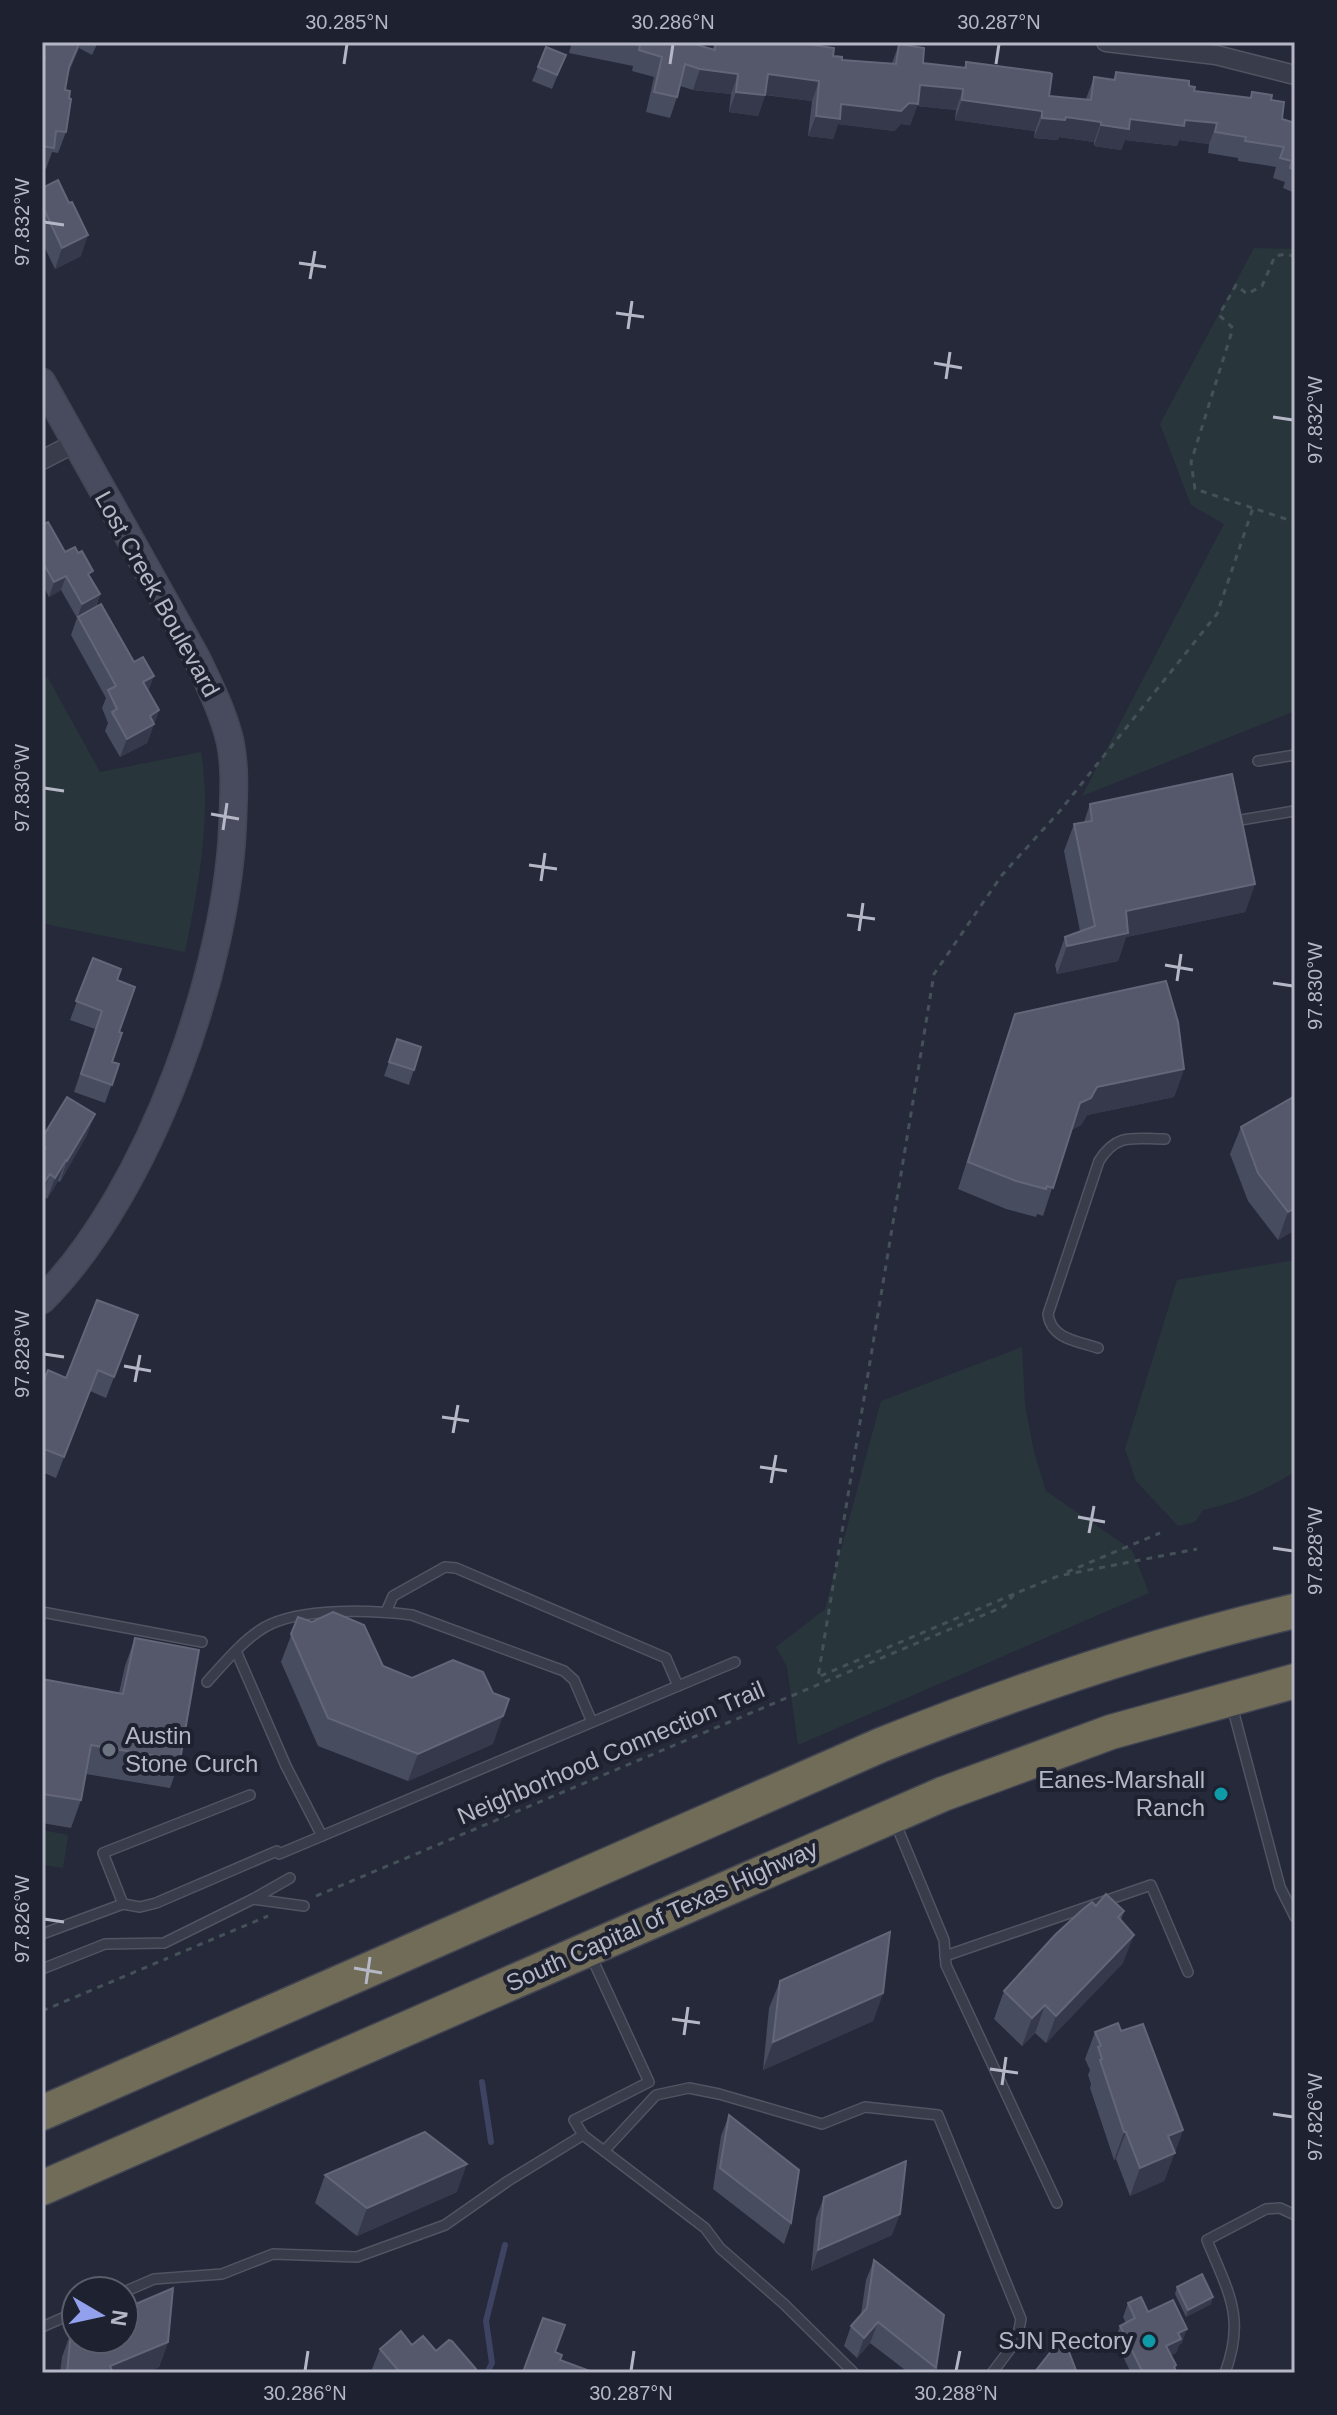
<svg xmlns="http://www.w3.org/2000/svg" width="1337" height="2415" font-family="Helvetica,sans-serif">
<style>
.green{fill:#28363c}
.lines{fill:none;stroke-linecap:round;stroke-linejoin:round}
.stream{stroke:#3d4361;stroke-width:6}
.lane-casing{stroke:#515462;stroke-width:12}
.street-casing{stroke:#515462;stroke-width:21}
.secondary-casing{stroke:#424553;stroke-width:29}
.highway-casing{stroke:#414452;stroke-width:37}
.path{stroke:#455158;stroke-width:3;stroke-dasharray:6 6;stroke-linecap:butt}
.lane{stroke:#393c4b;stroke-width:9}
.street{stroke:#393c4b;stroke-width:18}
.secondary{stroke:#484b5d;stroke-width:26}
.highway{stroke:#706c57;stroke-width:34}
.wall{fill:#484c5f}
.shaded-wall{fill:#36394b}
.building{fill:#54586a;stroke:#636678;stroke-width:2}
.ticks{fill:none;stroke:#b5b7c6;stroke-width:3}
.worship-dot{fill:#6b7280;stroke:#1e212f;stroke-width:3}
.culture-dot{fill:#0f9aa8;stroke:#1e212f;stroke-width:3}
.labels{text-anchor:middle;stroke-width:8;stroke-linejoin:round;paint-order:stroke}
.street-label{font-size:24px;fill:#b5b7c6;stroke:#1e212f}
.poi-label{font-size:24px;fill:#b5b7c6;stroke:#1e212f;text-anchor:end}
.neatline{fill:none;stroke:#b5b7c6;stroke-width:3}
.ticks-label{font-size:20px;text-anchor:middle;fill:#b5b7c6}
</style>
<rect width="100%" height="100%" fill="#26293a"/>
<g class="green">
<polygon points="1254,248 1295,249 1295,711 1082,796 1224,524 1191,505 1160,424"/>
<path d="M47,676l53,96 101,-20c11,66 -3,135 -16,200l-140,-28 -3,6v-248z"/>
<path d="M1295,1260v212c-29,18 -59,31 -92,38l-8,12 -17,4 -42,-45 -11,-32 52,-169z"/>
<polygon points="1022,1347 1025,1405 1034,1452 1046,1491 1132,1550 1149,1593 798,1745 787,1667 776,1647 825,1609 881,1401"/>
<polygon points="42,1830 68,1835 63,1868 42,1865"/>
</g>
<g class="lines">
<g class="stream">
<polyline points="482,2082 491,2142"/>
<polyline points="487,2373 492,2363 486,2321 505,2245"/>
</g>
<g class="lane-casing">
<g id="lane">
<polyline points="1258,761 1295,755"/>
<polyline points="1235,821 1294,811"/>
<path d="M1098,1348c-21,-7 -47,-9 -50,-34l51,-153c18,-29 35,-22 66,-22"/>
<polyline points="42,1612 202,1642"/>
<polyline points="386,1612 393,1596 445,1567 456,1568 666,1658 678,1686"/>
<polyline points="236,1651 286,1766 322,1836"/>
<path d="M207,1682c17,-19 36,-42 58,-55 36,-20 107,-17 147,-12l152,56 10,9 18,42"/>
<polyline points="1232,1706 1280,1887 1295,1917"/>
<polyline points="895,1822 944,1940 946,1965 1057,2203"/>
<polyline points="279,1854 735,1662"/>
<polyline points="290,1878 253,1899 304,1906"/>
<polyline points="123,1904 103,1853 250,1795"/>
<polyline points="42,1934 123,1904 140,1907 156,1903 277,1851"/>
<polyline points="945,1956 1151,1885 1188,1972"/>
<polyline points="42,1969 105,1944 164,1943 253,1899"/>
<polyline points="583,2135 604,2151"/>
<polyline points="124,2292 154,2279 222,2274 273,2254 357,2257 445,2225 508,2181 583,2135 574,2120 649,2082 591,1956"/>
<polyline points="42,2327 76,2312"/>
<polyline points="854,2373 784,2304 720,2248 705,2228 604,2151 656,2095 689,2088 719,2094 822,2124 865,2107 938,2115 1021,2319 1017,2340 992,2373"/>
<path d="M1225,2373c21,-56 3,-81 -18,-133l59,-31 14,-1 15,7"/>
</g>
</g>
<g class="street-casing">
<g id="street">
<polyline points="1106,42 1216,55 1295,75"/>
<polyline points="42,460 75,443"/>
</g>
</g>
<g class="secondary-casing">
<path id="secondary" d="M42,382l154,275c13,27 27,55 34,84 5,23 4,49 3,73 -3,151 -83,378 -191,486"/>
</g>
<g class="highway-casing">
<g id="highway">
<path d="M42,2113l839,-368c135,-54 272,-101 414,-134"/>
<polyline points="42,2188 943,1794 1111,1732 1295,1681"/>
</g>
</g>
<g class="path">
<polyline points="1295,257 1287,254 1275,256 1262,286 1247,294 1236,285 1219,315 1233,328 1191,462 1195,489 1292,521 1295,524"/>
<polyline points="1067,1572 1160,1533"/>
<polyline points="1014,1594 818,1677 934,974 1002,875 1059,812 1217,614 1253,508"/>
<polyline points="316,1896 1005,1606 1014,1594 1058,1576 1197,1549"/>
<polyline points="175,1955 268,1916"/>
<polyline points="42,2011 168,1958"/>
</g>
<use href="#lane" class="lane"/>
<use href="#street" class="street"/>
<use href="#secondary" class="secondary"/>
<use href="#highway" class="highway"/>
</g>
<g class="wall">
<polygon points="43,42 98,42 92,55 79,48 68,74 65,90 66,132 58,153 52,152 46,169 42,168 42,45"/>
<polygon points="572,42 687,42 712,50 715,42 792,42 833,56 842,60 892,63 899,44 923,63 964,67 966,62 1049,96 1086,99 1094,77 1113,80 1116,72 1189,86 1194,91 1250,98 1252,92 1271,100 1282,119 1295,123 1295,193 1283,188 1285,182 1273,178 1276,167 1238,161 1238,158 1208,153 1209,144 1179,140 1177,146 1125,140 1121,150 1094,146 1094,142 1059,137 1058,140 1034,138 1035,131 955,120 956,110 917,106 910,125 901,124 894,131 838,124 833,139 808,136 812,101 765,95 758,116 729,112 731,94 693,90 680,86 677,97 670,118 646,112 654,77 632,71 633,66 569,53"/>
<polygon points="566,55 552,89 532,81 538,67"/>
<polygon points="42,188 81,256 55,269 42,242"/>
<polygon points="42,525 65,552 91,577 100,594 96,607 148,691 159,710 147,743 120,757 105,731 108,723 102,708 106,698 71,635 77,618 61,590 49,597 42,584"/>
<polygon points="1090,804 1255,884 1245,912 1126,937 1118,961 1057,974 1055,965 1065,937 1080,931 1064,851 1074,824 1084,822"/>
<polygon points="93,958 117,980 119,1032 112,1062 119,1064 105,1103 74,1092 95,1029 70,1020"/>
<polygon points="1015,1014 1184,1069 1174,1097 1087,1115 1081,1125 1071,1130 1043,1216 1037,1214 1036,1217 1006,1209 958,1189 1005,1042"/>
<polygon points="397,1039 421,1047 409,1085 384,1076"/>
<polygon points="1295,1096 1295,1230 1278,1240 1248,1201 1230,1154 1241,1127"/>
<polygon points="87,1135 60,1182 58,1181 47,1199 42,1195 42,1138"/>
<polygon points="138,1315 106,1398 90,1391 56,1478 42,1472 42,1385 66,1378"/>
<polygon points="298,1617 383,1666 493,1744 408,1781 318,1746 281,1662"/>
<polygon points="135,1638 180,1760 170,1788 86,1774 81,1800 71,1828 42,1823 42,1679 119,1693 125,1666"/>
<polygon points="1096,1906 1124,1911 1121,1920 1123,1963 1046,2043 1035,2033 1022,2046 994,2019 1004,1991"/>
<polygon points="780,1981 883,1993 873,2021 763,2070 769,2008"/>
<polygon points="1121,2031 1183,2130 1164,2181 1130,2196 1116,2159 1114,2160 1090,2088 1091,2084 1088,2075 1090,2070 1085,2059 1095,2032"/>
<polygon points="729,2115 791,2223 784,2244 713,2189 721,2136"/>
<polygon points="325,2175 457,2192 357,2236 315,2203"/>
<polygon points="824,2197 892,2235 811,2271 816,2218"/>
<polygon points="874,2260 936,2368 934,2373 909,2373 870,2343 857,2358 844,2346 851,2326 861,2314 866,2280"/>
<polygon points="1177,2287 1211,2304 1186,2317 1175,2294"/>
<polygon points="1128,2303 1148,2312 1182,2343 1179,2345 1176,2353 1171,2355 1176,2365 1175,2369 1177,2373 1131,2373 1115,2340 1120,2326 1126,2323 1123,2317"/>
<polygon points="71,2332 168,2342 159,2367 145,2373 60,2373 62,2357"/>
<polygon points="412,2345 475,2373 375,2373 372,2369 380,2349"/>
</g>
<g class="shaded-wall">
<polygon points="80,42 82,42 79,48 61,88 69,67"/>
<polygon points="700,69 738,74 731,94 693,90"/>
<polygon points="768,74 819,81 812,101 760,94"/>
<polygon points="920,85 963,89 956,110 917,106 910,125 901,124 894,131 838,124 833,139 808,136 816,116 841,104"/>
<polygon points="736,92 765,95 758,116 729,112"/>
<polygon points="962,100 1042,111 1035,131 955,120"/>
<polygon points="1066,117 1101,122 1094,142 1059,137 1058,140 1034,138 1042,118"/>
<polygon points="1130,119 1185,120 1217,123 1209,144 1179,140 1177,146 1125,140 1121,150 1094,146 1101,125"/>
<polygon points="88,235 81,256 55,269 62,248"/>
<polygon points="66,576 61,590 49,597 54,582"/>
<polygon points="100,594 95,608 77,619 82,604"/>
<polygon points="154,676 147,695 143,682"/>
<polygon points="159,710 147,743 120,757 127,739 150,716"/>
<polygon points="1255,884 1245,912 1126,937 1118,961 1057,974 1067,946 1126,911"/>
<polygon points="1184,1069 1174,1097 1087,1115 1081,1125 1070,1131 1080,1103 1097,1087"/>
<polygon points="95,1114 87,1135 60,1182 67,1161"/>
<polygon points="66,1160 58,1181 47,1199 55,1178"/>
<polygon points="50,1174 42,1195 42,1186"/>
<polygon points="1295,1208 1295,1230 1278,1240 1288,1212"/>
<polygon points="503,1716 493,1744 408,1781 418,1754"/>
<polygon points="1134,1935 1123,1963 1046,2043 1056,2016"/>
<polygon points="883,1993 873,2021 763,2070 773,2042"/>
<polygon points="1045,2005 1035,2033 1022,2046 1032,2018"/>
<polygon points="1183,2130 1164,2181 1130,2196 1140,2168 1168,2136"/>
<polygon points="1124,2132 1126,2132 1116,2159 1114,2160"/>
<polygon points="467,2164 457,2192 357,2236 367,2208"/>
<polygon points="900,2214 892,2235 811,2271 818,2250"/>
<polygon points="1213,2297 1211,2304 1186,2317 1188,2310"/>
<polygon points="878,2322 870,2343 857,2358 864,2338"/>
<polygon points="1187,2329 1182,2343 1179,2345 1176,2353 1161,2360 1166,2346 1178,2333"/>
<polygon points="168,2342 159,2367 145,2373 108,2373 110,2366"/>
</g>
<g class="building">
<polygon points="43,42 80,42 69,67 65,90 70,91 69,98 71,99 66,132 56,131 54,148 42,146 42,77 45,56 42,54 42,45"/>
<polygon points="623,42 687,42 715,50 716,42 792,42 834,48 833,56 842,57 842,60 896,64 899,44 924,48 923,63 966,68 966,62 1050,73 1052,74 1049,96 1091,100 1094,77 1115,80 1116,72 1189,81 1189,86 1195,87 1194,91 1251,98 1252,92 1272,95 1271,100 1284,102 1282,119 1295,123 1295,170 1290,168 1292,161 1280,158 1284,147 1245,141 1246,137 1215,132 1217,123 1185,120 1184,126 1130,119 1129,129 1101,125 1101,122 1066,117 1065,120 1042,118 1042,111 962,100 963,89 920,85 918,104 909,103 901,111 841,104 840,119 816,116 819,81 768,74 765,95 736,92 738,74 700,69 685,64 677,97 654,92 662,57 639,50 640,45"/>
<polygon points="546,47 566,55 557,75 538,67"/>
<polygon points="58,180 69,203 72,202 88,235 62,248 42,205 42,188"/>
<polygon points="48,522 65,552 75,547 78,553 82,551 93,571 88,574 100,594 82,604 66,576 54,582 42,561 42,525"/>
<polygon points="101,604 134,662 143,657 154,676 143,682 159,710 150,716 154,724 127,739 112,712 117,709 108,690 116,686 78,617"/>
<polygon points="1232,774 1255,884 1126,911 1128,933 1067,946 1065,937 1095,926 1074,824 1092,821 1090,804"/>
<polygon points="93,958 121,969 117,980 135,987 119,1032 122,1033 112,1062 119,1064 112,1085 81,1074 102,1011 76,1001"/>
<polygon points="1166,981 1178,1022 1184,1069 1097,1087 1091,1098 1080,1103 1053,1188 1047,1186 1046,1189 1016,1181 968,1162 1015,1014"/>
<polygon points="397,1039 421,1047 414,1070 389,1062"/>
<polygon points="1295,1096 1295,1208 1288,1212 1258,1173 1241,1127"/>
<polygon points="67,1097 95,1114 67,1161 66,1160 55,1178 50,1174 42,1186 42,1154 46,1148 42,1145 42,1138"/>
<polygon points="97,1300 138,1315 114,1377 98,1370 64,1457 42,1448 42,1385 48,1370 66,1378"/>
<polygon points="333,1612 364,1625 383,1666 412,1678 453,1660 483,1672 493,1693 509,1699 503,1716 418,1754 328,1718 291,1634 298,1617 312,1622"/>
<polygon points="135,1638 199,1650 180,1760 91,1745 81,1800 42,1794 42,1679 123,1694"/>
<polygon points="1106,1894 1124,1911 1118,1917 1134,1935 1056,2016 1045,2005 1032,2018 1004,1991 1055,1935 1082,1910 1092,1902 1096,1906"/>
<polygon points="890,1932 883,1993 773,2042 780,1981"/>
<polygon points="1118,2023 1121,2031 1143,2024 1183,2130 1168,2136 1175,2153 1140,2168 1126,2132 1124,2132 1100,2060 1102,2059 1098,2047 1101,2046 1095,2032"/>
<polygon points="729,2115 799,2170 791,2223 720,2168"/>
<polygon points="425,2132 467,2164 367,2208 325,2175"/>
<polygon points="906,2161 900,2214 818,2250 824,2197"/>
<polygon points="874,2260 944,2315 936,2368 878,2322 864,2338 851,2326 867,2308"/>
<polygon points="1202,2274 1213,2297 1188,2310 1177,2287"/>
<polygon points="173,2288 168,2342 110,2366 113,2373 67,2373 71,2332 76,2330 76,2339 124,2339 124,2309"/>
<polygon points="1141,2297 1148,2312 1173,2300 1187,2329 1178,2333 1181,2339 1166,2346 1176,2365 1174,2367 1177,2373 1143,2373 1120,2326 1135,2318 1128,2303"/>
<polygon points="543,2318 565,2325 555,2352 562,2355 560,2360 595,2373 527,2373 523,2372"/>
<polygon points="401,2331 412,2345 423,2336 436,2351 449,2340 452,2341 476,2369 472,2373 395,2373 398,2370 380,2349"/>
<polygon points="1063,2336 1077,2373 1034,2373"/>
</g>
<path class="ticks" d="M344,64l3,-20M670,64l3,-20M996,64l3,-20M44,222l20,3M299,263l27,4M310,279l5,-28M616,313l28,4M628,329l4,-28M934,363l28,5M946,379l4,-27M1273,417l20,3M44,788l20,3M211,814l28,5M223,830l4,-27M529,865l28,4M541,881l4,-28M847,915l28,4M859,931l4,-28M1165,965l28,5M1177,981l4,-27M1273,983l20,3M44,1354l20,3M124,1366l27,5M135,1382l5,-27M442,1417l27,4M453,1433l5,-28M760,1467l27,4M771,1483l5,-28M1078,1517l27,5M1089,1533l5,-27M1273,1548l20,3M44,1919l20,3M354,1968l28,5M366,1984l4,-27M672,2019l28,4M684,2035l4,-28M990,2069l28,4M1002,2085l4,-28M1273,2114l20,3M305,2371l3,-20M631,2371l3,-20M956,2371l4,-20"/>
<circle class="worship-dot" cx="109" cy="1750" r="8"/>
<g class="culture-dot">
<circle cx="1221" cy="1794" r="8"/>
<circle cx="1149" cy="2341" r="8"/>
</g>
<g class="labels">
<g class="street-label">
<text transform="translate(157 594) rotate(61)" y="8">Lost Creek Boulevard</text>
<text transform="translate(611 1753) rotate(-23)" y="8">Neighborhood Connection Trail</text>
<text transform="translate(662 1916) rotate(-24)" y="8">South Capital of Texas Highway</text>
</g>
<g class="poi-label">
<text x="125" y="1744" text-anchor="start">Austin<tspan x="125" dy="28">Stone Curch</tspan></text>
<text x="1205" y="1788">Eanes-Marshall<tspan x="1205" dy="28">Ranch</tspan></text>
<text x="1133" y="2349">SJN Rectory</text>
</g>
</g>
<rect width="1337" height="2415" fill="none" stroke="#1e212f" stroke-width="88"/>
<g transform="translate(100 2315) rotate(99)"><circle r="38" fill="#1e212f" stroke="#5a5d6b" stroke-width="2"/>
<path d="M0-6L14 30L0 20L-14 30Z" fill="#92a0ed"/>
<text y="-12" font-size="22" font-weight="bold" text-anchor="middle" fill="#b5b7c6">N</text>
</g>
<rect x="44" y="44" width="1249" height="2327" class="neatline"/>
<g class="ticks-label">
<text x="347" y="29">30.285°N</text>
<text x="673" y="29">30.286°N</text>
<text x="999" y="29">30.287°N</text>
<text transform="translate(22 222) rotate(-90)" y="7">97.832°W</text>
<text transform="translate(1315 420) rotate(-90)" y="7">97.832°W</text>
<text transform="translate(22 788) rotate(-90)" y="7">97.830°W</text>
<text transform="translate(1315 986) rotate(-90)" y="7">97.830°W</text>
<text transform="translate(22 1354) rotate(-90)" y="7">97.828°W</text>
<text transform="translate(1315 1551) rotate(-90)" y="7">97.828°W</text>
<text transform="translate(22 1919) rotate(-90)" y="7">97.826°W</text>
<text transform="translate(1315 2117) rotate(-90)" y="7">97.826°W</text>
<text x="305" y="2400">30.286°N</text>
<text x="631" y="2400">30.287°N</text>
<text x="956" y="2400">30.288°N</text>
</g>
</svg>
